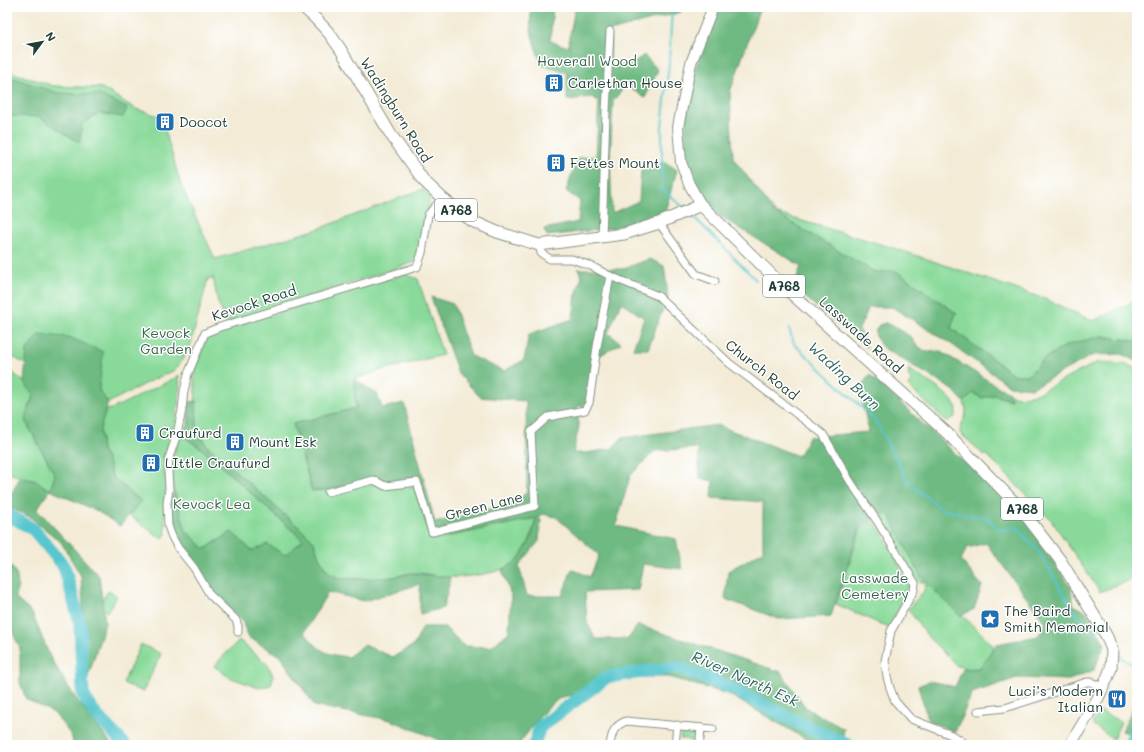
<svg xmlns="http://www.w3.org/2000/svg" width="1144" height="752" font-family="Mali,sans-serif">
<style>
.green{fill:#89da9a;stroke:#548c67}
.forest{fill:#6eba82;stroke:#467c5b;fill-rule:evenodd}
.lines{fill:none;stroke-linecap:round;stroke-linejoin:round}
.stream{stroke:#59c6ce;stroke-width:2}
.river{stroke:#59c6ce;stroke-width:13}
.street-casing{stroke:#899485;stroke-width:9}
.secondary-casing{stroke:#899485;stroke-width:12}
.primary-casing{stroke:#899485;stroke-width:13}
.street{stroke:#fff;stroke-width:7}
.secondary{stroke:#fff;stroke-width:10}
.primary{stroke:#fff;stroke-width:11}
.labels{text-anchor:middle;stroke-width:3;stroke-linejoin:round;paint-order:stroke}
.shield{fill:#fff;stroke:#627771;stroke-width:1}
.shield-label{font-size:13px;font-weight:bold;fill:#1f3d34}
.park-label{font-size:14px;fill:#3a644e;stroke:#fff}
.poi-label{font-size:14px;fill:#1f3d34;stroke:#fff;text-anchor:start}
.street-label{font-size:14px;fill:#1f3d34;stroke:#fff}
.water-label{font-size:15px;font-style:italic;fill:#306662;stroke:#fff}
</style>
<rect width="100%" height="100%" fill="#fff"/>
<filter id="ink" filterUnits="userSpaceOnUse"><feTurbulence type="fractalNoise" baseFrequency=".025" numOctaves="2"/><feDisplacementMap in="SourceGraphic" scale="8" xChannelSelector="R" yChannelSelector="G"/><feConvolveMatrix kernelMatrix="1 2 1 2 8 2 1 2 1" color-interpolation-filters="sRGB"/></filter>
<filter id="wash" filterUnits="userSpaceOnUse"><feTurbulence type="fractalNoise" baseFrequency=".012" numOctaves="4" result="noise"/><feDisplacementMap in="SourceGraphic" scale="16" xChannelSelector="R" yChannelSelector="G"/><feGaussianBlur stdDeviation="0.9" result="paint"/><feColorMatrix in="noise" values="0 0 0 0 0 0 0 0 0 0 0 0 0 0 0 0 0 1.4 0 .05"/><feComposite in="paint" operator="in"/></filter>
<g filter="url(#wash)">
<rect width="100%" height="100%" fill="#f3ebd6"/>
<g class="green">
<polygon points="7,71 54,86 102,88 136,109 165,118 169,121 169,125 164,127 181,185 215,259 318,229 423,189 430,198 415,262 227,323 218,303 213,277 212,280 208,278 189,351 175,370 146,383 108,403 72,384 44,376 7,353"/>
<polygon points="775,213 894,248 1045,299 1093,321 1137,300 1137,341 1102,336 1045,358 1028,375 1014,375 951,328 956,313 896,271 874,272"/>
<path d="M405,274l13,5 25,76 -61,15 -28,9 2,29 -63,16 19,67 63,-8 11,5 28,-1 17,53 105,-22c-3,12 -10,36 -19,44 -14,11 -51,16 -68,15 -12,0 -25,-5 -37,-4 -6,0 -12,3 -18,4 -10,2 -49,4 -57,0 -15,-6 -19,-24 -24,-37l-107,-95 -9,-19 -3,-56 13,-33 9,-5z"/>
<path d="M1098,362l27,2 12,5v208l-37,15 -48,-71 -66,-67 -1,2 -25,-23c0,-14 10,-14 4,-31l9,-9 9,5 12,-3 16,5v-6l7,3 19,-3z"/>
<polygon points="7,368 24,382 34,395 25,420 55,475 50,490 36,481 7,473"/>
<path d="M909,369c15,11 40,23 48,39l-2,9 -7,4 -4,-2 -35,-32 2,-6 -3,-7z"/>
<path d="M179,376c2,19 -2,36 -5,55 -6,33 -13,69 -8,103l-4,5 -33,-24 11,-14 -28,-24 -4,-16 -6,-11 -2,-21 6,-19 6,-1z"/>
<polygon points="180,434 202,449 303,540 285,555 267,545 252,552 232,532 205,549 186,531 174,491 171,471 172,459"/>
<polygon points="887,511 930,518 928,582 919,582 882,519"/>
<polygon points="875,522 884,536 909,584 905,595 889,628 836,604 861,528"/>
<polygon points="925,585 932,586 994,646 979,671 957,666 929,638 908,609 924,591"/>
<polygon points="109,590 117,596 107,612 98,606"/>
<polygon points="239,640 268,665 273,676 271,685 259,688 229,677 214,666"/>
<polygon points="141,644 161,654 143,692 123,683"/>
<polygon points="1100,711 1121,722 1113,739 1092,724"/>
<polygon points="683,732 695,732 696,734 696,741 689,741 689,739 680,739 681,734"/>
</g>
<g class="forest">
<path d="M532,7h21l-3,34 18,6 7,-40h107l-1,5 -71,19v37l22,-4 12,-9 14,15 -13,28 -19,-13 -13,16 -3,59 2,53 27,-12 2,-31 24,-8 12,8 -12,41 -52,17 -66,8 -3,-7 34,-7 2,-21 -14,-10 12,-33 18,-2 3,-55 -7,-4 -25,3v-27l-25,-8c-7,-18 -15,-38 -10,-58z"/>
<polygon points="721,7 760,7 730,92 733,158 775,213 874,272 896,271 956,313 951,328 1014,375 1028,375 1045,358 1067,345 1102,336 1135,341 1137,344 1137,361 1121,354 1093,355 1032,388 1010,386 947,341 892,307 869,307 859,329 867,348 794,288 801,266 715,213 687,168 685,131 692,76"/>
<polygon points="7,76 58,93 100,95 127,108 123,117 99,113 82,124 80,143 39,117 7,116"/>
<path d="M650,259l14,7 4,29 -20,54h-15l11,-31 -23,-16 -13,31 13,10 -22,13 -9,46 -13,5 2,19 -6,27h13l25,-4 11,-11 95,-13 81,31 11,-19 60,-5 -10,-44 11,-13 150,138 50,73 4,20 12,5 19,33 -11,26 -25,10 -52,-2 -45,15 -17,39 -27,-12 -10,-34 12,-5 25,6 8,-18 16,-1 18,-24 41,-8 8,-12 -60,-81 -19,5 -6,12 21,26 -8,23 -14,7 -39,-39 -33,-64 -28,14 -29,89 -52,3 -54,-20 3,-28 35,-20v-49l-51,-4 1,-17 -13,-3 -2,-30 -43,3 -25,25 -14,50 60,13 6,30 -39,-5 -5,26 -53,2 2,31 9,16h32l10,-14 143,47 25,36 38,21 -3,16h-25l-88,-51 -60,-17h-72l-19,17 -16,3 -14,11 -26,33 -1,4h-69l-60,-25 -76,-14 -35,-50 -32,-19 -5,-14 -30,-31 -16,-23 -16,-20 -7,-20 -5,-25 5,-13 12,40 19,18 27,-17 20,19 15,-7 18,11 18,-15 -101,-91 -22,-15 8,-9 1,-23 7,-1 1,25 9,19 107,95 6,17 8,14 11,7 18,1 38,-2 18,-4 37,4 1,4 -7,27 -23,6v-30l-56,17 -36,-9 -24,40c16,19 19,22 44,25l16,-12 29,12 21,-12 9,-18h22l19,19 27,1 18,-15 2,-37 -9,-25 15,-9 14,-22 5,-21 -105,22 -19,-62 -25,3 -13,-4 -47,13 -15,1 -19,-67 63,-16 -2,-29 23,15 5,14 22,-5 31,120 81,-21 11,-10 -1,-91 -46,-4 -22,-24 -27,-76 22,7 18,52 33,15 20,-11 5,-26 44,-15 3,-24 6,-19 -4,-7h44zM543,514l13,3 43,38 -9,22 -18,-8 -10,27h-35l-8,-30 20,-25 2,-22 -4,-2z"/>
<polygon points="885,323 899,329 912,338 914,343 926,352 940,351 1010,394 1011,400 994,395 982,398 973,393 964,402 953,390 882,347 877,339 875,332 879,325"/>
<polygon points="38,335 69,337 103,352 99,390 108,403 100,429 102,450 108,461 112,477 141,501 120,526 97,511 50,490 37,509 99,576 105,623 88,677 81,576 61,542 30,517 7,506 7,491 12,493 20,477 36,481 50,490 55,475 25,420 33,395 24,382 27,350"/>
<path d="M7,563c14,11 11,21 9,36l16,14 18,44 24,39 38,49h-38l-3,-10 -17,-22 -28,-14 -6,-16v-35l-13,-27z"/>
<polygon points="1137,699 1137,709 1128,733 1122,731"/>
</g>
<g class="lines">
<g class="stream">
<polyline points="672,7 669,64 662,127 662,189 683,207"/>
<polyline points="690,213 756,280"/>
<polyline points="789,329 794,344 875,420 909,483 943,510 987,518 999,530 1017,527 1040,554 1077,616 1091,626 1100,635"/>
<polyline points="1117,653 1123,659 1137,667"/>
</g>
<g class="river">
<polyline points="7,514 33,529 64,566 80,623 83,695 96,715 125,745"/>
<polyline points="534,745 540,727 607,677 677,667 726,686 807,727 848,745"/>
<polyline points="1129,745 1137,728"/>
</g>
</g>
</g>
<g filter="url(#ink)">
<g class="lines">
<g class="street-casing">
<g id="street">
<polyline points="659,223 696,274 715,281"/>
<polyline points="602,238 606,112 610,31"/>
<polyline points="539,245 541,253 550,259 572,259 591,266 610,276 658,296 729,363 823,434 850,481 877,521 915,583 914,590 891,631 885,661 887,677 890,688 895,701 911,719 954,736 967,745"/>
<polyline points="328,492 374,480 385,486 417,482 432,532 535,506 531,432 548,417 585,410 589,403 597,347 610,276"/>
<polyline points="238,632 238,626 236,620 210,595 194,568 178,548 172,537 168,526 167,503 169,489 168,471 169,458 177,434 182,410 184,391 188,374 205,333 220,327 417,267 422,253 428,215 442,198"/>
<polyline points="978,711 1005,708 1087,682 1090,682 1103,687"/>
<polyline points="700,739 701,728"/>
<path d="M610,745c2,-13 4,-19 16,-24l87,8"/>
<polyline points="675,745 677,725"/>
</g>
</g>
<g class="secondary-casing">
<polyline id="secondary" points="701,205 689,184 681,162 678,127 691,63 713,7"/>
</g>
<g class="primary-casing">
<polyline id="primary" points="303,7 315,18 329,33 341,50 391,135 424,181 442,198 472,221 497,232 539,245 624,234 659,223 701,205 785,288 947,433 1021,509 1060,560 1100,625 1107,637 1112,650 1111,668 1106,681 1097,700 1070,745"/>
</g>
<use href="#street" class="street"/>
<use href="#secondary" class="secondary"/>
<use href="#primary" class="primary"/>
</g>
</g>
<defs>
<g id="building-square" transform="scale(1)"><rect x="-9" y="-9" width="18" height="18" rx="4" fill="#1f6fb2" stroke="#fff"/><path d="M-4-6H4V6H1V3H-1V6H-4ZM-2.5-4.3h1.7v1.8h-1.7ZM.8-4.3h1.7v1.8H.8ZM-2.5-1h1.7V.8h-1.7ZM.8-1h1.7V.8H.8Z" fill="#fff"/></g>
<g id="sight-square" transform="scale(1)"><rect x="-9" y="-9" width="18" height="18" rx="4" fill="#1f6fb2" stroke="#fff"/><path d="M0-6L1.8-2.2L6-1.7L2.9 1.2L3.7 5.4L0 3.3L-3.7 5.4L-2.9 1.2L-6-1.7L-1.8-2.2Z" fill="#fff"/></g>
<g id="restaurant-square" transform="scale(1)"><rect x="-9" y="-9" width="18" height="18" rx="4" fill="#1f6fb2" stroke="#fff"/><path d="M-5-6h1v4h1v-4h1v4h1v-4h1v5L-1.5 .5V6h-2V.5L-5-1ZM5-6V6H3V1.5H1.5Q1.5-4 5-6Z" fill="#fff"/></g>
</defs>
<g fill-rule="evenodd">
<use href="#building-square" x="554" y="83"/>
<use href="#building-square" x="165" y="122"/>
<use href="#building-square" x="556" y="163"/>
<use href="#building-square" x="145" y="433"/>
<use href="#building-square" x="235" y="442"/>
<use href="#building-square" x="151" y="463"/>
<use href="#sight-square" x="990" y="619"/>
<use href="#restaurant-square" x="1117" y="699"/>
</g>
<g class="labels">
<g class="shield">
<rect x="435" y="199" width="42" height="22" rx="3"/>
<rect x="763" y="275" width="42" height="22" rx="3"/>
<rect x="1001" y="498" width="42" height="22" rx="3"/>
</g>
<g class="shield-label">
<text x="456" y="215">A768</text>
<text x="784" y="291">A768</text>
<text x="1022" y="514">A768</text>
</g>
<g class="park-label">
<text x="587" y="66">Haverall Wood</text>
<text x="166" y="338">Kevock<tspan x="166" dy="16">Garden</tspan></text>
<text x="212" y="509">Kevock Lea</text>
<text x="875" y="583">Lasswade<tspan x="875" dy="16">Cemetery</tspan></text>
</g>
<g class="poi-label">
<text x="568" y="88">Carlethan House</text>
<text x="179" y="127">Doocot</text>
<text x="570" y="168">Fettes Mount</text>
<text x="159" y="438">Craufurd</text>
<text x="249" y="447">Mount Esk</text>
<text x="165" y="468">LIttle Craufurd</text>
<text x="1004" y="616">The Baird<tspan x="1004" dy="16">Smith Memorial</tspan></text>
<text x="1103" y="696" text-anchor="end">Luci’s Modern<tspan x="1103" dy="16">Italian</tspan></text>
</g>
<g class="street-label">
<text transform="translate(396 110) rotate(58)" y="5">Wadingburn Road</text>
<text transform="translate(254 303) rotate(-18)" y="5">Kevock Road</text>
<text transform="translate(861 335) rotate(42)" y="5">Lasswade Road</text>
<text transform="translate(762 370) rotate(38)" y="5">Church Road</text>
<text transform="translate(484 506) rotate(-14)" y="5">Green Lane</text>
</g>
<g class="water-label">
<text transform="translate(844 376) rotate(43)" y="5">Wading Burn</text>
<text transform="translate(745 679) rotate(24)" y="5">River North Esk</text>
</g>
</g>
<rect width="1144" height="752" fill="none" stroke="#fff" stroke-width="24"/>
<g transform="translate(42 42) rotate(58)" stroke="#ffffff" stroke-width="3" paint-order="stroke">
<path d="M0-3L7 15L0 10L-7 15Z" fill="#1f3d34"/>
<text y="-6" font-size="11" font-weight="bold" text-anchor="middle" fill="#1f3d34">N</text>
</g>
</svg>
